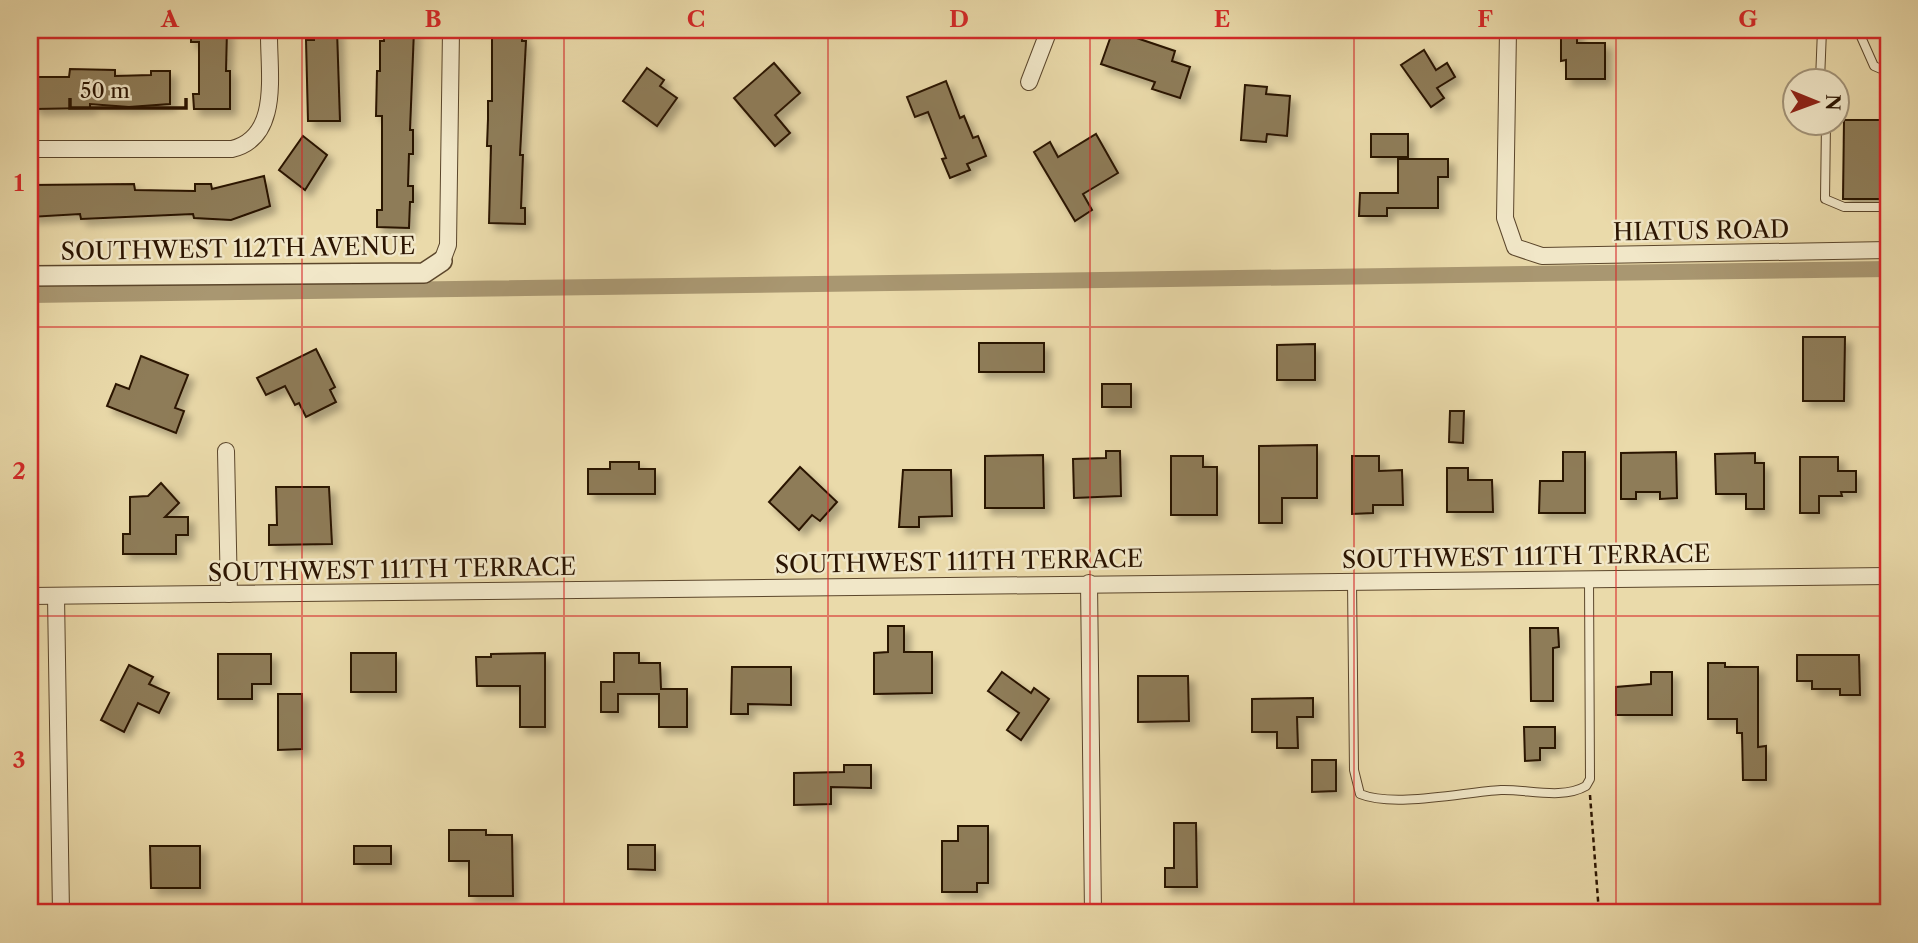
<svg xmlns="http://www.w3.org/2000/svg" width="1918" height="943" font-family="'Libre Caslon Text',serif">
<style>
.lines{fill:none;stroke-linecap:round;stroke-linejoin:round}
.canal{stroke:#a99771;stroke-width:16}
.building{fill:#8e7b59;stroke:#2b1401;stroke-width:2;filter:url(#shadow)}
.service-casing{stroke:#5b462b;stroke-width:10}
.minor-casing{stroke:#5b462b;stroke-width:18}
.tertiary-casing{stroke:#5b462b;stroke-width:22}
.path{stroke:#2b1401;stroke-width:2.5;stroke-dasharray:5 3.5;stroke-linecap:butt}
.service{stroke:#f1e7c8;stroke-width:8}
.minor{stroke:#f1e7c8;stroke-width:16}
.tertiary{stroke:#f1e7c8;stroke-width:19}
.grid{fill:none;stroke:#d62828;stroke-width:2;stroke-opacity:0.55}
.labels{text-anchor:middle;stroke-width:5;stroke-linejoin:round;paint-order:stroke}
.street-label{font-size:24px;fill:#2b1401;stroke:#f1e7c8}
.neatline{fill:none;stroke:#d62828;stroke-width:2.5}
.grid-label{font-size:23px;text-anchor:middle;font-weight:bold;fill:#d62828}
</style>
<defs>
<filter id="shadow"><feDropShadow dx="6" dy="6" stdDeviation="3.5" flood-color="#0004"/></filter>
</defs>
<rect width="100%" height="100%" fill="#eadaaa"/>
<filter id="stains"><feTurbulence type="fractalNoise" baseFrequency=".00286" numOctaves="4"/><feColorMatrix values="0 0 0 0 .2 0 0 0 0 .09 0 0 0 0 .02 0 0 0 .5 -.17"/></filter>
<radialGradient id="worn" r=".72"><stop offset=".6" stop-color="#630" stop-opacity="0"/><stop offset="1" stop-color="#630" stop-opacity=".3"/></radialGradient>
<g class="lines">
<polyline class="canal" points="30,295 1888,269"/>
</g>
<g class="building">
<polygon points="191,30 227,30 226,71 230,71 230,109 194,109 193,94 199,94 199,42 191,42"/>
<polygon points="314,30 337,30 340,121 308,121 306,40 314,40"/>
<polygon points="384,30 414,30 410,130 413,130 413,154 409,154 408,186 413,186 413,202 410,202 409,228 377,227 377,210 382,210 382,116 376,116 377,71 380,71 380,41 384,41"/>
<polygon points="492,30 522,30 522,41 526,41 520,155 523,155 521,208 525,208 525,224 489,223 491,146 487,146 488,119 488,101 492,101"/>
<polygon points="1113,30 1175,51 1172,61 1190,67 1180,98 1152,89 1155,82 1101,64"/>
<polygon points="1561,30 1577,30 1577,43 1605,43 1605,79 1566,79 1566,60 1561,61"/>
<polygon points="1424,50 1436,70 1447,63 1455,77 1437,88 1444,98 1431,107 1401,65"/>
<polygon points="774,63 800,93 775,115 790,133 775,146 734,98"/>
<polygon points="647,68 664,80 660,86 677,98 657,126 623,101"/>
<polygon points="70,69 115,70 115,76 151,75 151,71 170,71 170,104 129,107 90,104 90,108 35,109 35,104 30,104 30,77 69,77"/>
<polygon points="946,81 960,118 964,116 973,138 978,136 986,156 967,164 970,170 950,178 942,159 946,158 928,112 915,117 907,97"/>
<polygon points="1245,85 1267,87 1266,94 1290,96 1287,136 1267,134 1266,142 1241,140"/>
<polygon points="1844,120 1887,120 1886,199 1843,199"/>
<polygon points="1096,134 1118,173 1083,194 1092,210 1075,221 1034,152 1050,142 1058,157"/>
<rect x="1371" y="134" width="37" height="23"/>
<polygon points="303,136 327,155 305,190 279,170"/>
<polygon points="1398,159 1448,159 1448,177 1438,177 1438,208 1387,208 1387,216 1359,216 1360,193 1398,193"/>
<polygon points="264,176 270,206 231,220 194,218 193,214 81,219 80,214 30,217 30,185 134,184 135,190 195,191 195,184 211,184 212,189"/>
<polygon points="1803,337 1845,337 1844,401 1803,401"/>
<rect x="979" y="343" width="65" height="29"/>
<polygon points="1315,344 1315,380 1277,380 1277,345"/>
<polygon points="316,349 335,387 330,390 336,402 306,417 299,403 295,405 285,386 266,395 257,378"/>
<polygon points="141,356 188,375 175,408 184,411 176,433 107,406 116,384 129,389"/>
<rect x="1102" y="384" width="29" height="23"/>
<polygon points="1450,411 1464,411 1463,443 1449,442"/>
<polygon points="1317,445 1317,498 1282,498 1282,523 1259,523 1259,446"/>
<polygon points="1106,451 1120,451 1121,496 1074,498 1073,459 1106,458"/>
<polygon points="1563,452 1585,452 1585,513 1539,513 1540,481 1563,481"/>
<polygon points="1676,452 1677,498 1660,499 1660,492 1636,492 1636,499 1621,499 1621,453"/>
<polygon points="1755,453 1755,463 1764,463 1764,509 1746,509 1746,494 1716,494 1715,454"/>
<polygon points="1043,455 1044,508 985,508 985,456"/>
<polygon points="1171,456 1203,456 1203,467 1217,467 1217,515 1171,515"/>
<polygon points="1352,456 1379,456 1379,471 1402,470 1403,505 1373,505 1373,513 1352,514"/>
<polygon points="1800,457 1838,457 1838,471 1856,471 1856,492 1841,492 1842,496 1819,496 1819,513 1800,513"/>
<polygon points="610,462 639,462 639,469 655,469 655,494 588,494 588,469 610,469"/>
<polygon points="800,467 837,502 820,521 812,515 799,530 769,502"/>
<polygon points="1447,468 1468,468 1468,480 1492,480 1493,512 1447,512"/>
<polygon points="903,470 951,470 952,516 919,517 919,527 899,527"/>
<polygon points="161,483 179,503 165,517 188,517 188,535 176,535 176,554 123,554 123,534 130,534 130,497 148,496"/>
<polygon points="276,487 329,487 332,544 269,545 269,525 277,525"/>
<polygon points="888,626 904,626 904,652 932,652 932,693 874,694 874,653 888,652"/>
<polygon points="1530,628 1558,628 1559,647 1553,648 1553,701 1531,701"/>
<rect x="351" y="653" width="45" height="39"/>
<polygon points="545,653 545,727 520,727 520,686 477,686 476,657 491,657 491,654"/>
<polygon points="614,653 639,653 639,663 660,663 661,689 687,689 687,727 659,727 659,694 618,694 618,712 601,712 601,682 614,682"/>
<polygon points="218,654 271,654 271,684 252,684 252,699 218,699"/>
<polygon points="1797,655 1859,655 1860,695 1840,695 1840,689 1812,689 1812,681 1797,681"/>
<polygon points="1708,663 1725,663 1725,667 1758,667 1758,747 1766,746 1766,780 1743,780 1742,733 1737,733 1737,719 1708,719"/>
<polygon points="129,665 153,677 149,684 169,693 159,713 138,703 124,732 101,720"/>
<polygon points="732,667 791,667 791,705 748,704 748,714 731,714"/>
<polygon points="1002,672 1031,693 1034,688 1049,699 1021,740 1007,730 1019,713 988,691"/>
<polygon points="1651,672 1672,672 1672,715 1616,715 1616,687 1651,684"/>
<polygon points="1138,676 1188,676 1189,721 1138,722"/>
<polygon points="278,694 302,694 302,749 278,750"/>
<polygon points="1313,698 1313,717 1297,717 1298,748 1277,748 1277,732 1252,732 1252,699"/>
<polygon points="1524,727 1555,727 1555,748 1540,748 1540,760 1525,761"/>
<polygon points="1312,760 1336,760 1336,791 1312,792"/>
<polygon points="844,765 871,765 871,788 831,787 831,804 794,805 794,773 844,772"/>
<polygon points="1174,823 1196,823 1197,887 1165,887 1165,868 1174,868"/>
<polygon points="958,826 988,826 988,883 977,883 977,892 942,892 942,841 958,841"/>
<polygon points="449,830 486,830 486,835 512,835 513,896 469,896 469,861 449,861"/>
<polygon points="628,845 655,845 655,870 628,869"/>
<polygon points="150,846 200,846 200,888 151,888"/>
<rect x="354" y="846" width="37" height="18"/>
</g>
<g class="lines">
<g class="service-casing">
<g id="service">
<polyline points="1858,30 1874,66 1888,72"/>
<polyline points="1820,80 1822,30"/>
<polyline points="1826,122 1825,199 1844,207 1888,207"/>
<path d="M1352,582l2,188 6,24c34,14 104,-2 141,-4 26,-1 61,10 85,-4l4,-7 -1,-200"/>
</g>
</g>
<g class="minor-casing">
<g id="minor">
<polyline points="1508,30 1505,218 1515,247 1542,256 1888,250"/>
<polyline points="1029,82 1049,30"/>
<path d="M30,149h202c50,-12 36,-79 37,-119"/>
<polyline points="442,261 448,245 451,30"/>
<polyline points="226,451 229,594"/>
<polyline points="1089,583 1093,913"/>
<polyline points="30,596 1888,576"/>
<polyline points="56,596 61,913"/>
</g>
</g>
<g class="tertiary-casing">
<polyline id="tertiary" points="30,276 424,273 442,261"/>
</g>
<polyline class="path" points="1590,795 1599,913"/>
<use href="#service" class="service"/>
<use href="#minor" class="minor"/>
<use href="#tertiary" class="tertiary"/>
</g>
<path class="grid" d="M302,30v883M564,30v883M828,30v883M1090,30v883M1354,30v883M1616,30v883M30,327h1858M30,616h1858"/>
<g class="labels">
<g class="street-label">
<text transform="translate(1701 231) rotate(-1)" y="8">HIATUS ROAD</text>
<text transform="translate(238 249) rotate(-1)" y="8">SOUTHWEST 112TH AVENUE</text>
<text transform="translate(1526 557) rotate(-1)" y="8">SOUTHWEST 111TH TERRACE</text>
<text transform="translate(959 562) rotate(-1)" y="8">SOUTHWEST 111TH TERRACE</text>
<text transform="translate(392 570) rotate(-1)" y="8">SOUTHWEST 111TH TERRACE</text>
</g>
</g>
<rect width="1918" height="943" fill="none" stroke="#eadaaa" stroke-width="77"/>
<g transform="translate(1816 102) rotate(91)"><circle r="33" fill="#f1e7c8" stroke="#a29378" stroke-width="2"/>
<path d="M0-5L12 26L0 18L-12 26Z" fill="#8f2418"/>
<text y="-10" font-size="19" font-weight="bold" text-anchor="middle" fill="#2b1401">N</text>
</g>
<path d="M70 98v10h116v-10" fill="none" stroke="#2b1401" stroke-width="3.5"/>
<text x="80" y="98" font-size="21" fill="#2b1401" stroke="#f1e7c8" stroke-width="5" paint-order="stroke">50 m</text>
<rect x="38" y="38" width="1842" height="866" class="neatline"/>
<g class="grid-label">
<text x="170" y="27">A</text>
<text x="433" y="27">B</text>
<text x="696" y="27">C</text>
<text x="959" y="27">D</text>
<text x="1222" y="27">E</text>
<text x="1485" y="27">F</text>
<text x="1748" y="27">G</text>
<text x="19" y="191">1</text>
<text x="19" y="479">2</text>
<text x="19" y="768">3</text>
</g>
<rect width="100%" height="100%" filter="url(#stains)"/>
<rect width="100%" height="100%" fill="url(#worn)"/>
</svg>
